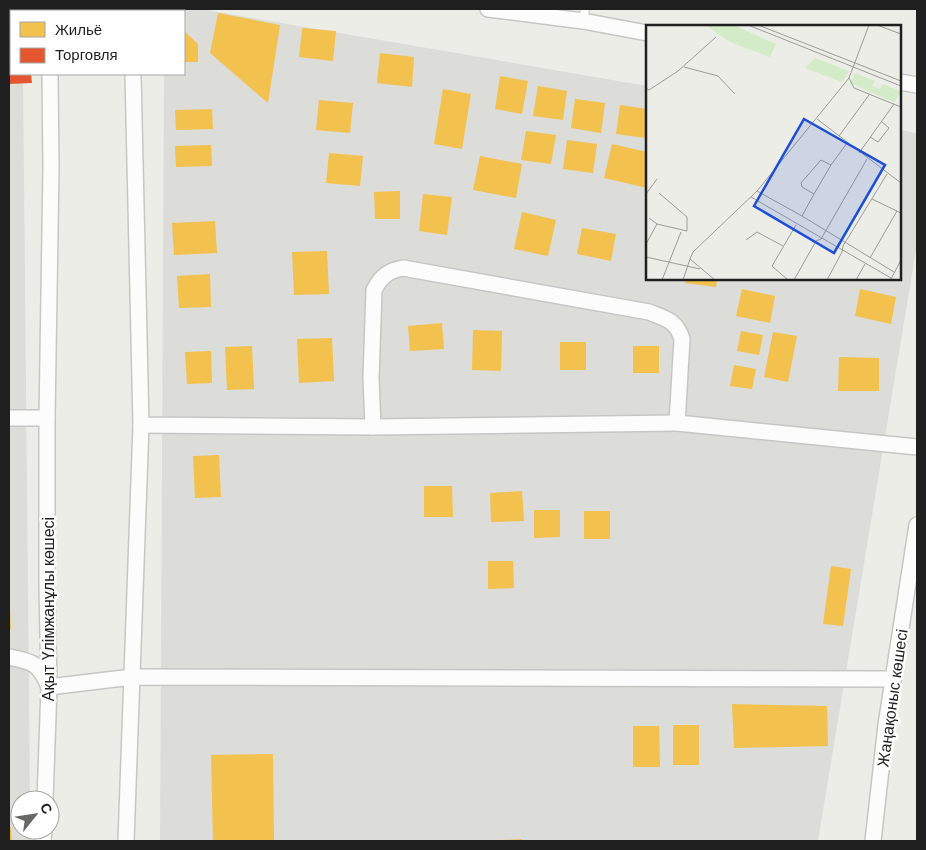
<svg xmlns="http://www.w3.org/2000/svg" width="926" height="850" font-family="'DM Sans',sans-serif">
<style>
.residential{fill:#dcdcd9}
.homes{fill:#f2c14e}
.shops{fill:#e4572e}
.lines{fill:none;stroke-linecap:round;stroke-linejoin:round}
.service-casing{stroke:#c6c6c4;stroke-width:10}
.minor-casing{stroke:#c6c6c4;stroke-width:18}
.service{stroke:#fcfcfc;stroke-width:8}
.minor{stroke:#fcfcfc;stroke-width:15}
.labels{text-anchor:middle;stroke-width:5;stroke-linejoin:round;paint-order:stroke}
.street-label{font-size:16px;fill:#1f1f1f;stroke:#fff}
.inset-road{fill:none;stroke:#9b9b98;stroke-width:1}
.view{fill:#1d4ed8;fill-opacity:0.15;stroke:#1d4ed8;stroke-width:2.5}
.inset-edge{fill:none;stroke:#1f1f1f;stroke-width:2.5}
</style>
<rect width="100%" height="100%" fill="#edede8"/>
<g class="residential">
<polygon points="9,9 22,9 22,11 11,11 11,74 23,74 30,800 20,800 20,830 30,830 30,841 9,841"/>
<polygon points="164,9 201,9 647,86 647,279 900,279 900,130 917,133 917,244 818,841 160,841 164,74 184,74 184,11 164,11"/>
</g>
<g class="homes">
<polygon points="218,13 280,25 268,103 210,53"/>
<polygon points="302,28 336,31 333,61 299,57"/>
<polygon points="184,31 198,44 198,62 184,62"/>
<polygon points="380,53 414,57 412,87 377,83"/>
<polygon points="500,76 528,81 522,114 495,109"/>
<polygon points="538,86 567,91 563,120 533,116"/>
<polygon points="443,89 471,94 462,149 434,144"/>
<polygon points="575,99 605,103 601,133 571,128"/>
<polygon points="319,100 353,103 350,133 316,130"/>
<polygon points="620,105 647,109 645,138 616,134"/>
<polygon points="212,109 213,129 176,130 175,110"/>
<polygon points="526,131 556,135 551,164 521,160"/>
<polygon points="567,140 597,144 593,173 563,169"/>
<polygon points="612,144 647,152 647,188 604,178"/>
<polygon points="211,145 212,166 176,167 175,146"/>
<polygon points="329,153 363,156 360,186 326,183"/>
<polygon points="480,156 522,164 516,198 473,190"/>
<polygon points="400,191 400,219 375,219 374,192"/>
<polygon points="423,194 452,197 447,235 419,231"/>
<polygon points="522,212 556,220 548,256 514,249"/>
<polygon points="215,221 217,253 174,255 172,223"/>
<polygon points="582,228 616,234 611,261 577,254"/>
<polygon points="327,251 329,294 294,295 292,252"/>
<polygon points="210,274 211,307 179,308 177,276"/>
<polygon points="686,279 717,279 716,287 685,283"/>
<polygon points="742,289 775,296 770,323 736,316"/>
<polygon points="860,289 896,297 891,324 855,316"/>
<polygon points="442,323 444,349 410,351 408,326"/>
<polygon points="473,330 502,331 501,371 472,370"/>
<polygon points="741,331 763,335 759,355 737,351"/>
<polygon points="773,332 797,336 788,382 764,377"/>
<polygon points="332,338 334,381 299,383 297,339"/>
<rect x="560" y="342" width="26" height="28"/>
<polygon points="252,346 254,389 227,390 225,347"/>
<rect x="633" y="346" width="26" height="27"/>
<polygon points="211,351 212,383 187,384 185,352"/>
<polygon points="839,357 879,358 879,391 838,391"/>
<polygon points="734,365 756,369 752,389 730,386"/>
<polygon points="219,455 221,497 195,498 193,456"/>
<polygon points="424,486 452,486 453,517 424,517"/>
<polygon points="522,491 524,521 491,522 490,493"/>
<polygon points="534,510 560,510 560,537 534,538"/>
<rect x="584" y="511" width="26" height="28"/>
<polygon points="488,561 513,561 514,588 488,589"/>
<polygon points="831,566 851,569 843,626 823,624"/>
<polygon points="9,607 10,607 11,629 9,629"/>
<polygon points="732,704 827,706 828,746 734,748"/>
<rect x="673" y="725" width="26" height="40"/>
<polygon points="633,726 659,726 660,767 633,767"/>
<polygon points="273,754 274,841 213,841 211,755"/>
<polygon points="11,827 12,841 9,841 9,828"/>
<polygon points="522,839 522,841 502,841 501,840"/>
</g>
<polygon class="shops" points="9,52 11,52 11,74 31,74 32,83 9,84"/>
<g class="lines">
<g class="service-casing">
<polyline id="service" points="583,21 585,9"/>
</g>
<g class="minor-casing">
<g id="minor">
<polyline points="48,9 48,11"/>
<polyline points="131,9 131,11"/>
<polyline points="488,9 583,21 647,33"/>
<path d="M133,74l8,351 232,2 -2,-49 3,-88c7,-14 14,-19 29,-22l246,44c17,7 27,8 33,27l-5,84 240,24"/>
<polyline points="900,82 917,85"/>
<polyline points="9,418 47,418"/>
<polyline points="373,427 677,423"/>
<path d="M9,657c24,5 30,6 40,30l83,-10 761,2"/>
<polyline points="45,800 49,687 47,585 47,418 51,168 50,74"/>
<polyline points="43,841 44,830"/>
<polyline points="126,841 141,425"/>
<polyline points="873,841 886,725 917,525"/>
</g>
</g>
<use href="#service" class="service"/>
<use href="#minor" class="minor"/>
</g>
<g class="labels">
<g class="street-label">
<text transform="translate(48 609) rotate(-90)" y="6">Ақыт Үлімжанұлы көшесі</text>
<text transform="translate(892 698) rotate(-82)" y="6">Жаңақоныс көшесі</text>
</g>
</g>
<g transform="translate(646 25)">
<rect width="255" height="255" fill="#edede8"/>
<path d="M59,0h28l43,19 -6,13 -40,-15zM169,33l34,13 -7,11 -37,-14zM209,48l20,8 -3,5 8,3 3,-5 18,8 -7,10 -44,-19z" fill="#d3ebc6"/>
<path class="inset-road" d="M102,0l153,61M112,0l143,56M231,0l24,9M38,42l34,9 17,18M203,53l5,10 47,19M0,63l3,2 29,-19 38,-34M171,94l84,64M193,111l30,-41M224,112l8,5 11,-14 -8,-7M213,128l35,-49M111,166l45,25 12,-22 -12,-7 -1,-4 20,-23 10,5 16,-22M0,169l11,-15M168,169l17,-29M105,172l140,81M226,174l29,14M156,191l92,56M3,193l8,6 30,7v-14l-28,-24M100,215l11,-8 26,14M0,219l11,-20M0,232l54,12M224,233l27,-47M245,254l10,-19M16,255l19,-48M37,255l7,-21M69,255l-25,-21 3,-7 64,-61 92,-113 20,-53M142,255l-16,-14 24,-41M148,255l22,-39 5,-2 46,-80M181,255l15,-28 1,-6 44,-72M210,255l9,-16"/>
<path class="view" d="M158,94l81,46 -51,88 -80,-47z"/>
<rect width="255" height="255" class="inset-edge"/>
</g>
<rect width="926" height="850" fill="none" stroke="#1f1f1f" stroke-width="20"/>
<rect x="10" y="10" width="175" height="65" fill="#ffffff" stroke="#a5a5a5"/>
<rect x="20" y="22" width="25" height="15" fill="#f2c14e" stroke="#a5a5a5"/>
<text x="55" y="35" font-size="15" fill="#1f1f1f">Жильё</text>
<rect x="20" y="48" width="25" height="15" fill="#e4572e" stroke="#a5a5a5"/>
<text x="55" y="60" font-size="15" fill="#1f1f1f">Торговля</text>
<g transform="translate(35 815) rotate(60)"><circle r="24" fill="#ffffff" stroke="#a5a5a5"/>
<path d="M0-4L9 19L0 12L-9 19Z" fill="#676765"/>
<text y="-8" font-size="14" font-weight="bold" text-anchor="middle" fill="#1f1f1f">С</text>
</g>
</svg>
